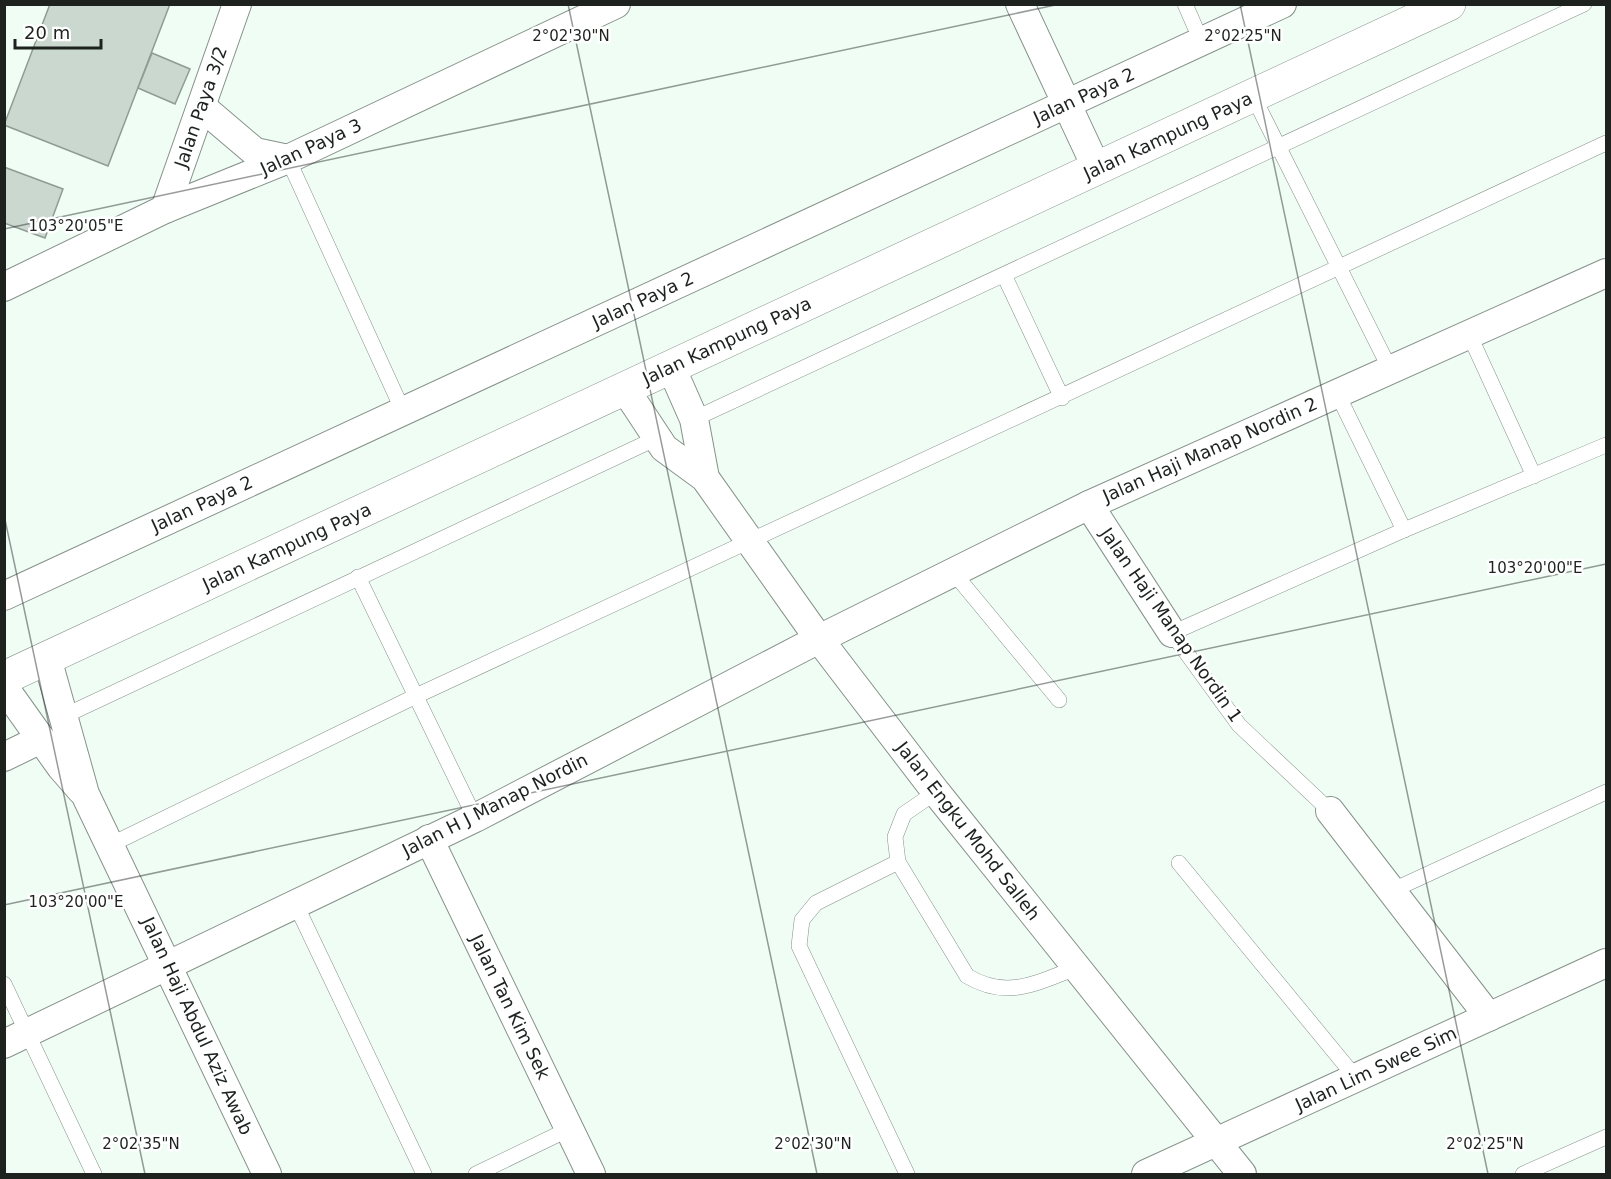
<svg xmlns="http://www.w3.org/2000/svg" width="1611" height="1179" font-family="'DejaVu Sans',sans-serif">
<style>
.building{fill:#cbd8d0;stroke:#8f9b93;stroke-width:1.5}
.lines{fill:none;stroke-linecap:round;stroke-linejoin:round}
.service-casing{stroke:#86928a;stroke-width:16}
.minor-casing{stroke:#86928a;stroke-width:30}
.tertiary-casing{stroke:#86928a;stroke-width:34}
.service{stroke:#fff;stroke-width:15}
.minor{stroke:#fff;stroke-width:28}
.tertiary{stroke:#fff;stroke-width:33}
.ticks{fill:none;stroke:#1d221f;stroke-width:1.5;stroke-opacity:0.45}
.labels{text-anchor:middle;stroke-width:5;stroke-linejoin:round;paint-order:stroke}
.street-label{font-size:18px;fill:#1d221f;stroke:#fff}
.ticks-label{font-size:15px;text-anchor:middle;fill:#1d221f;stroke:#fff;stroke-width:5;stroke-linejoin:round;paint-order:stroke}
</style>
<rect width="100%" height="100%" fill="#f0fdf5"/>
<g class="building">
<polygon points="50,4 170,4 108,166 4,125"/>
<polygon points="152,53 190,69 175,104 138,88"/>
<polygon points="4,167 63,189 45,238 4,223"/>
</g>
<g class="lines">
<g class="service-casing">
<g id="service">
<polyline points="1185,4 1195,27"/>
<polyline points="1253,96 1390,369"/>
<polyline points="288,159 403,411"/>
<polyline points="1004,275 1062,398"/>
<polyline points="1469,334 1534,476"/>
<polyline points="1337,393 1404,530"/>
<polyline points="694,419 1584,4"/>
<polyline points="953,572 1059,700"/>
<polyline points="358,577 475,818"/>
<polyline points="64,716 657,438"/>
<path d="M936,792l-32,22 -9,23 3,25 69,114c40,24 69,7 109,-8"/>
<polyline points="1330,811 1239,725 1172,633 1404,530 1606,445"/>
<polyline points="110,845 416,696 1606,143"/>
<polyline points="898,862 816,903 802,920 799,946 907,1174"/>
<polyline points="1179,863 1356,1078"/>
<polyline points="1391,891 1606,792"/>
<polyline points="296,905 424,1174"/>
<polyline points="4,984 94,1174"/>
<polyline points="476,1174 569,1129"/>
<polyline points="1523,1174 1606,1137"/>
</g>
</g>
<g class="minor-casing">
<g id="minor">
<polyline points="1020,4 1097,169"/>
<polyline points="202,107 255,152 288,159"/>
<polyline points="165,209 237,4"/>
<polyline points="4,287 165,209 288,159 616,4"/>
<polyline points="671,367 694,419 705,478"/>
<polyline points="625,389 664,448 705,478 819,639 936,792 1242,1174"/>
<polyline points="1089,505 1172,633"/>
<polyline points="4,596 1282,4"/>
<polyline points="47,658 85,794 267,1174"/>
<polyline points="4,687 61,767 81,790"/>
<polyline points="4,757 41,739"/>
<polyline points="1330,811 1489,1017"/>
<polyline points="429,839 591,1174"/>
<polyline points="4,1044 475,818 819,639 1089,505 1606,273"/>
<polyline points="1146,1174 1606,963"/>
</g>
</g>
<g class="tertiary-casing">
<polyline id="tertiary" points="4,678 1449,4"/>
</g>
<use href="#service" class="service"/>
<use href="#minor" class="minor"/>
<use href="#tertiary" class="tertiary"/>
</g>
<path class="ticks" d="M568,4l249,1170M1240,4l248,1170M4,229l1056,-225M4,515l141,659M4,905l1602,-341"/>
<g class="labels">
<g class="street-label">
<text transform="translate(1084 96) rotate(-25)" y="6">Jalan Paya 2</text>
<text transform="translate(201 107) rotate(-71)" y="6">Jalan Paya 3/2</text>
<text transform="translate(1168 136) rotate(-25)" y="6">Jalan Kampung Paya</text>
<text transform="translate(311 147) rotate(-25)" y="6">Jalan Paya 3</text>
<text transform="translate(643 300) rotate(-25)" y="6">Jalan Paya 2</text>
<text transform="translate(727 341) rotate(-25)" y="6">Jalan Kampung Paya</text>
<text transform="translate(1210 450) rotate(-24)" y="6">Jalan Haji Manap Nordin 2</text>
<text transform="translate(202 504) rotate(-25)" y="6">Jalan Paya 2</text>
<text transform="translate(287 547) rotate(-25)" y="6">Jalan Kampung Paya</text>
<text transform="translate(1171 625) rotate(55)" y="6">Jalan Haji Manap Nordin 1</text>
<text transform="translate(495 805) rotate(-27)" y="6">Jalan H J Manap Nordin</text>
<text transform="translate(968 831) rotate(52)" y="6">Jalan Engku Mohd Salleh</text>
<text transform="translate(510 1007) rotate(64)" y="6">Jalan Tan Kim Sek</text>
<text transform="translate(197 1026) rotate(65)" y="6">Jalan Haji Abdul Aziz Awab</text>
<text transform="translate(1376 1069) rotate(-25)" y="6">Jalan Lim Swee Sim</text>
</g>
</g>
<g class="ticks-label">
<text x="571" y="41">2°02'30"N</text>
<text x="1243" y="41">2°02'25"N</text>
<text x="76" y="231">103°20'05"E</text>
<text x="1535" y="573">103°20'00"E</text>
<text x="76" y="907">103°20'00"E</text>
<text x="141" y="1149">2°02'35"N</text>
<text x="813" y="1149">2°02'30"N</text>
<text x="1485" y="1149">2°02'25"N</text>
</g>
<rect width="1611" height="1179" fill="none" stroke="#1d221f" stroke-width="12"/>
<path d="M15 39v9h86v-9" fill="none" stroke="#1d221f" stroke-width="3"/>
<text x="24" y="39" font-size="18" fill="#1d221f" stroke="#ffffff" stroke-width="4.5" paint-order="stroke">20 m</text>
</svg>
